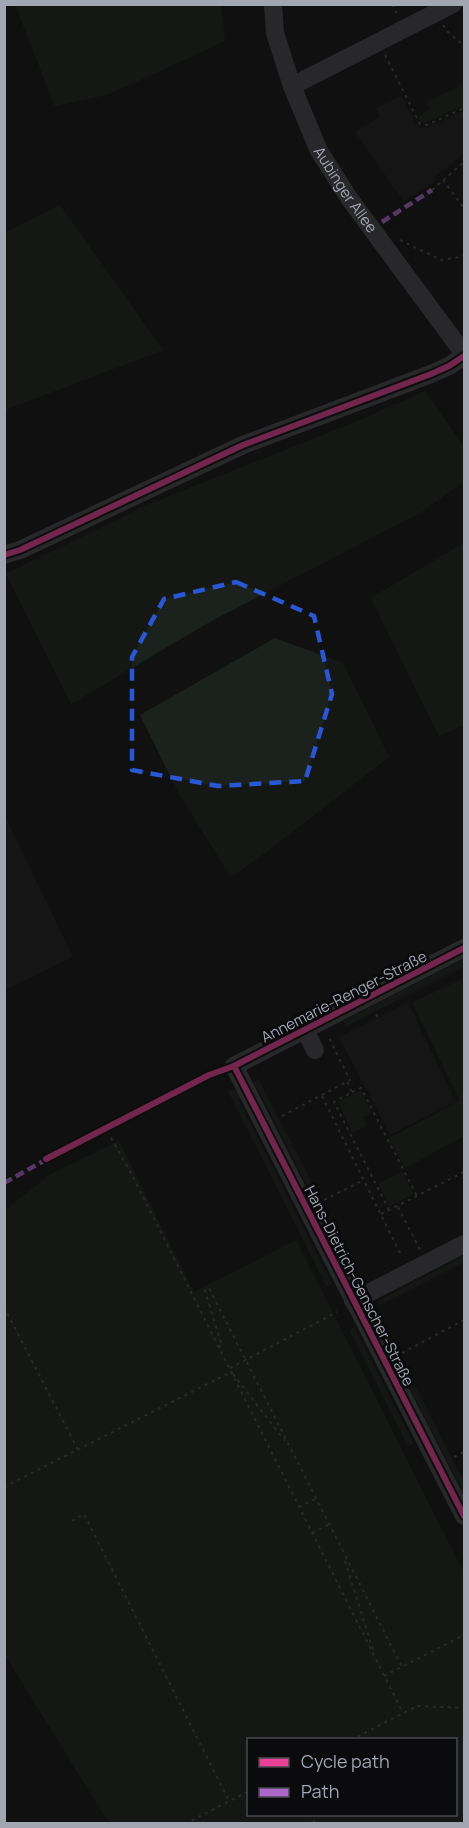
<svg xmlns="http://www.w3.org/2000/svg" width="469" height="1828" font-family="Manrope,sans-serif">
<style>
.built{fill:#1b1b1d}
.green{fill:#1b211c;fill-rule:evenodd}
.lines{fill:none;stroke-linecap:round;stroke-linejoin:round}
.path{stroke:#47474b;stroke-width:2;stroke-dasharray:3 4.5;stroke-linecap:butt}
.minor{stroke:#454649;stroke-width:18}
.quiet{stroke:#ac68c9;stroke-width:4.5;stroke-dasharray:9 4.5;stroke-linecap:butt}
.cycleway-casing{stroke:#0b0b0d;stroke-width:10}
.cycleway{stroke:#ea4096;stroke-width:6}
.marked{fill:none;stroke:#2a57d4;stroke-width:4.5;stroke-dasharray:12 8;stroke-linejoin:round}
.labels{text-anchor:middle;stroke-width:6;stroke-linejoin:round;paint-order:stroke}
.street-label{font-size:15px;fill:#a2a5b2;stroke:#0b0b0d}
</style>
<rect width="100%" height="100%" fill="#111"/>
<g class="built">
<polygon points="401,96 417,125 422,128 428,127 464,111 464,154 434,177 436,180 404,202 355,132 380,117 376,108"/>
<polygon points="4,814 73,957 5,990 4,990"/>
<polygon points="408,1002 456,1102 390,1135 339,1037"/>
</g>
<g class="green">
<polygon points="15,5 221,5 225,41 110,94 55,106"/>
<polygon points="464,84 464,105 427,122 421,122 419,117 430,109 427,102"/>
<polygon points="60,205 163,350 5,410 5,233"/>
<polygon points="425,391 464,447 464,481 423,511 208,623 71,704 6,574 149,504 351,424"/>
<polygon points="464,543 464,725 439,736 371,598"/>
<polygon points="275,638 343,663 389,757 265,853 231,877 178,792 140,715"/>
<polygon points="464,959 464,966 346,1026 343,1021"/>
<polygon points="464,978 464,1136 405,1168 389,1138 460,1101 412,1003"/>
<polygon points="259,1080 357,1270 356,1272 352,1274 258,1089 254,1090 251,1084"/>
<polygon points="231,1090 234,1090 242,1096 238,1099 332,1284 328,1286 326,1285 228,1091"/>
<polygon points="361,1090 371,1113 363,1117 367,1126 353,1133 338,1102"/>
<path d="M119,1141l75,151 102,-52 168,333v250h-355l-104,-168v-445l46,-36zM249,1740h207v74h-207z"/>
<polygon points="402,1172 413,1194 389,1206 378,1184"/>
<polygon points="464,1256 464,1262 380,1305 378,1301"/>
<polygon points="378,1315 380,1317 464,1482 464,1495 374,1317"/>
<polygon points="354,1327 412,1440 413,1444 408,1446 350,1331"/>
</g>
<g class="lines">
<g class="path">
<polyline points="392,4 398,16"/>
<polyline points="443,25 447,31 464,46"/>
<polyline points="385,55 420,124 427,125 464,108"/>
<polyline points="443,180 464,208"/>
<polyline points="432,190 464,162"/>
<polyline points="400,240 441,260 455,258 464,255"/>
<polyline points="376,1014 378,1018"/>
<polyline points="347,1082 352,1092 334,1102 389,1210"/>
<polyline points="352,1092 361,1088 417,1196"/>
<polyline points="322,1096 402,1257"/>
<polyline points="282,1116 350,1080 329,1038"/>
<polyline points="111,1138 132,1175 403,1713"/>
<polyline points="324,1200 364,1180"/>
<polyline points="398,1207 420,1250"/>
<polyline points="381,1214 464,1172"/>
<polyline points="4,1307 78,1450"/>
<polyline points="218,1347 222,1346 205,1291 209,1288 402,1667"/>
<polyline points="402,1353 464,1320"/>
<polyline points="230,1368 337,1312"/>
<polyline points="233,1374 285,1441"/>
<polyline points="454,1457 464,1452"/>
<polyline points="4,1487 231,1372"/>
<polyline points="299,1507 315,1499"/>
<polyline points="72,1521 84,1514 229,1801"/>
<polyline points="312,1533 328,1525"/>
<polyline points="345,1561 374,1653"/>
<polyline points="384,1676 464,1635"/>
<polyline points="351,1740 417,1706 464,1708"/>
<polyline points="310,1814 315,1824"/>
<polyline points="185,1824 249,1791"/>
</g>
<g class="minor">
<path id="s1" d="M273,4l2,29 17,53 27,65 30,47 115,156"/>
<polyline points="292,86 453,4"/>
<polyline points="4,555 20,550 243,445 431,374 449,366 464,356"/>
<polyline points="464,948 234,1066 464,1516"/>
<polyline points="305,1030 315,1050"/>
<polyline points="353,1301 464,1244"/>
</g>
<g class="quiet">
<polyline points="382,222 432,190"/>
<polyline points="4,1183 49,1158"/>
</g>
<g class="cycleway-casing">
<g id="cycleway">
<polyline points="4,555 20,550 243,445 431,374 449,366 464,356"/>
<polyline points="234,1066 464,1516"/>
<polyline points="46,1159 209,1075 234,1066 464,948"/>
</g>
</g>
<use href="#cycleway" class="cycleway"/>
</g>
<path d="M0 0H469V1828H0ZM236,582l78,34 18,78 -27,87 -87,5 -86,-16v-113l32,-58z" fill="#111" fill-opacity=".55" fill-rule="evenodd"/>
<path class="marked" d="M236,582l78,34 18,78 -27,87 -87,5 -86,-16v-113l32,-58z"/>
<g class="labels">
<g class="street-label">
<text dy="5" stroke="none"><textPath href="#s1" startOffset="202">Aubinger Allee</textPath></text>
<text transform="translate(344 997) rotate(-27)" y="5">Annemarie-Renger-Straße</text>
<text transform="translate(359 1286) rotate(63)" y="5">Hans-Dietrich-Genscher-Straße</text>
</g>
</g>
<rect width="469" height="1828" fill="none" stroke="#a2a5b2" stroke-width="12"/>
<rect x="247" y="1738" width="210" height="78" fill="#0b0b0d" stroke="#47494f" stroke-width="1.5"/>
<rect x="259" y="1758" width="30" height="9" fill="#ea4096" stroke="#47494f" stroke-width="1.5"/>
<text x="301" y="1768" font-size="18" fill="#a2a5b2">Cycle path</text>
<rect x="259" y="1788" width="30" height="9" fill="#ac68c9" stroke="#47494f" stroke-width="1.5"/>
<text x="301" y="1798" font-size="18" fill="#a2a5b2">Path</text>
</svg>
